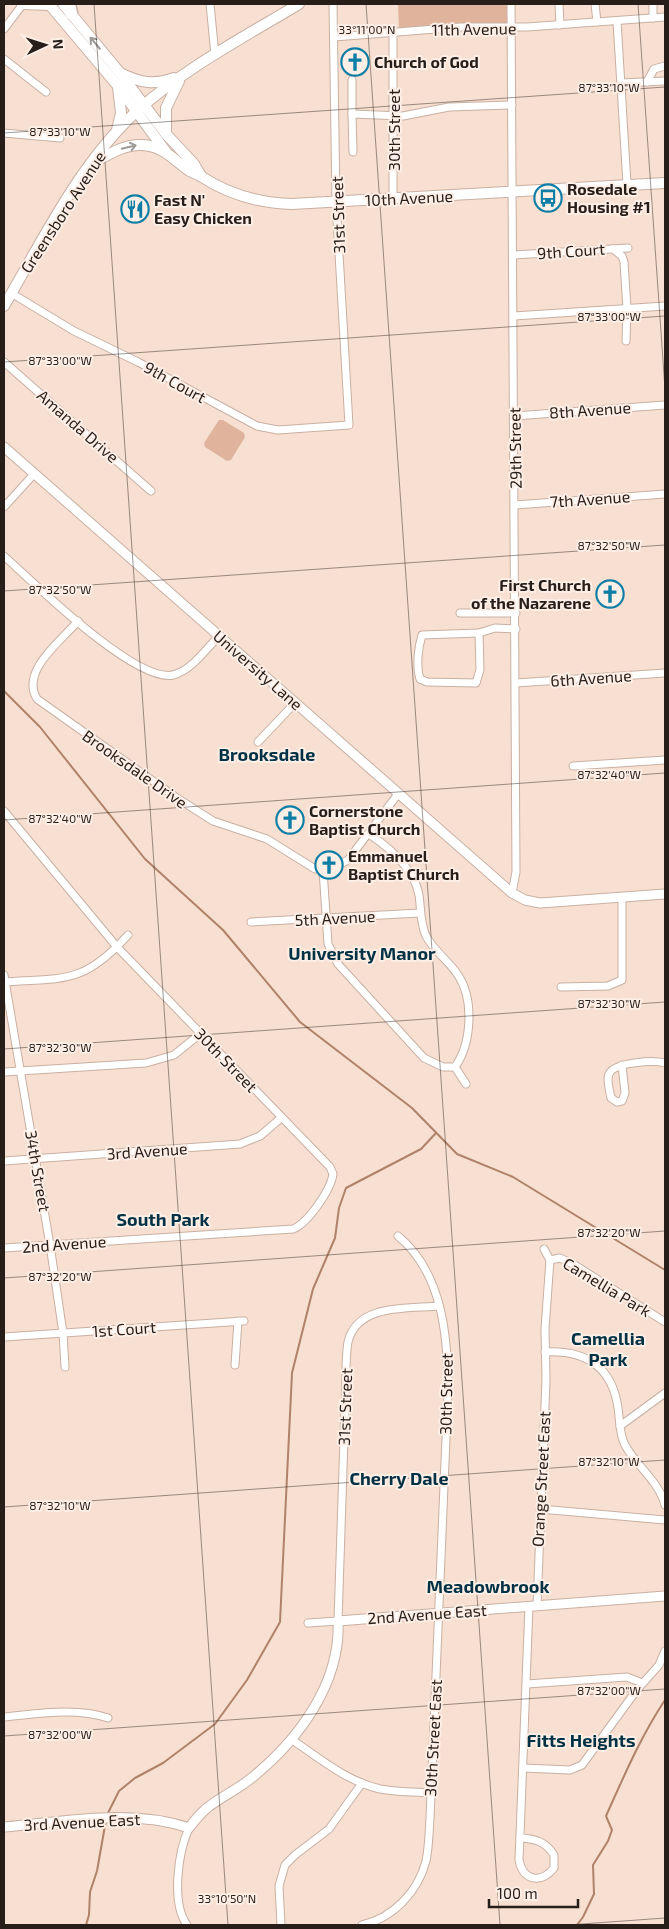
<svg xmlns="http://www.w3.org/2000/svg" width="669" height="1929" font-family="'Exo 2',sans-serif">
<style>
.green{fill:#e0b49c}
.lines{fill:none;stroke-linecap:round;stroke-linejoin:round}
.stream{stroke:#af8269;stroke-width:2}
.minor-casing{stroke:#c8b0a3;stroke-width:9}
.tertiary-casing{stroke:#c8b0a3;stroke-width:11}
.secondary-casing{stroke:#c8b0a3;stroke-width:12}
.motorway-casing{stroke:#c8b0a3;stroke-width:15}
.minor{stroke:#fff;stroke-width:7}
.tertiary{stroke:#fff;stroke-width:9}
.secondary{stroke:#fff;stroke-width:10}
.motorway{stroke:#fff;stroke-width:12}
.oneway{stroke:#9e9a98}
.ticks{fill:none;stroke:#271e19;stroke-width:1;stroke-opacity:0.45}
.labels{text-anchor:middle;stroke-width:4;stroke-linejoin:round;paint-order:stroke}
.street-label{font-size:16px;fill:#271e19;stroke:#fdeee6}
.poi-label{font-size:16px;font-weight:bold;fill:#271e19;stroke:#fdeee6;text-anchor:start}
.neighbourhood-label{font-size:18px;font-weight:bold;fill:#003144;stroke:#fdeee6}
.ticks-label{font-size:12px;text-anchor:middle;fill:#271e19;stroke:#fdeee6;stroke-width:4;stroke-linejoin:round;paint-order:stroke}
</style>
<rect width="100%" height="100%" fill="#f7dfd1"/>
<g class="green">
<polygon points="398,4 511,4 511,27 399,31"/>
<polygon points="219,420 223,420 244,433 245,437 231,460 227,461 205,447 204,443"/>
</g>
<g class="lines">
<g class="stream">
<polyline points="4,691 40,727 145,859 223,930 300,1022 412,1108 457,1154 513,1177 665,1270"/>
<polyline points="107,1815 119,1791 135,1778 163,1763 215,1724 247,1680 280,1622 292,1373 313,1289 335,1238 339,1208 346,1188 421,1149 436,1133"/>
<polyline points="86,1925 89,1915 90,1892 97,1871 106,1820"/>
<path d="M577,1925l6,-8 11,-23 -1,-29 15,-24 4,-11 -6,-14c18,-40 35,-80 59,-116"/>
</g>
<g class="minor-casing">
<g id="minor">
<polyline points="210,4 215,55"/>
<polyline points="511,4 516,872 512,893"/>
<polyline points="559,4 560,25"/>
<polyline points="595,4 597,22"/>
<polyline points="653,4 653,18"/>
<polyline points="617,21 627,184"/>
<polyline points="4,29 23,4"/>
<polyline points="334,37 461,27 527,27 665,17"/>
<polyline points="4,59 46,92"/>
<polyline points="352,80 352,114 403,116 449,107 512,105"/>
<polyline points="647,82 654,69 665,66"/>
<polyline points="621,83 665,81"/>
<polyline points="352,114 353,152"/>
<polyline points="4,133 60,138"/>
<polyline points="393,199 393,32"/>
<polyline points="613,249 622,256 624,262 627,309 626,341"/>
<polyline points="514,255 628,248"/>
<polyline points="11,293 74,331 138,362 257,426 278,430 349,425 336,202 333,4"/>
<polyline points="514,316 665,306"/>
<polyline points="4,362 151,491"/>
<polyline points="514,416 665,405"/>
<polyline points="515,505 665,494"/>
<polyline points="4,507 35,473"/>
<path d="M4,556c30,27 131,127 169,119 18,-4 33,-26 46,-39"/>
<polyline points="460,613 516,613"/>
<path d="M78,621c-17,20 -58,50 -41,78l140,99 36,23 54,18 48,30h15l18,-9 50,-66"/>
<path d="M479,633l1,37 -4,13 -49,-1 -7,-3c-4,-13 -2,-31 2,-44z"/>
<polyline points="479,633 495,628 516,629"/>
<polyline points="516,683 665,673"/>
<polyline points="258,742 295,703"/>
<polyline points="573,766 665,760"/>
<path d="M4,811l113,136 213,220 3,7c-2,16 -26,50 -40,55l-289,19"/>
<path d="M323,870l5,74 10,20 86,94 19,9h12c17,-24 19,-68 3,-92 -9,-14 -24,-24 -32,-39 -6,-13 -5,-28 -7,-41 -5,-27 -29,-47 -50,-61"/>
<polyline points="251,922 420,913"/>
<polyline points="4,975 50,1245 63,1333 65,1367"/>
<path d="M4,982c61,-4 80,2 124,-47"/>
<polyline points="561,987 608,986 622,980 622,897"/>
<path d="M622,1065l3,28 -3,8 -5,1 -6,-4c-1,-7 -5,-17 -2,-24 5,-12 45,-14 56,-11"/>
<polyline points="455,1067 466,1084"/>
<polyline points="4,1072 146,1063 174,1055 200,1034"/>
<polyline points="4,1161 240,1144 260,1136 281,1118"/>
<polyline points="544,1249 550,1260"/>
<polyline points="550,1260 560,1258 573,1264 665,1322"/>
<polyline points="4,1337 244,1321"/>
<path d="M545,1352c40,-2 67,14 73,56 2,12 1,26 7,37 11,21 34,36 40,60"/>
<polyline points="235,1365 238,1321"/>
<polyline points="620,1426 665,1393"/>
<polyline points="540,1509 665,1520"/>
<polyline points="537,1606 546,1380 545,1329 550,1260"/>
<path d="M308,1623l30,-2 8,-244c0,-11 0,-24 2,-35 9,-39 61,-33 91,-36"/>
<polyline points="527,1684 627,1677 642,1683"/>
<path d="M4,1717c33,-3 71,-10 104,1"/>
<path d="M291,1739c28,19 55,42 89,50 16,3 34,3 51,4"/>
<polyline points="523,1768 570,1770 582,1765 636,1691 659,1665 665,1651"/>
<path d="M521,1838c15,1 25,4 33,17v13c-13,16 -31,13 -35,-8l10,-254"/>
<path d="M187,1925c-16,-22 -9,-73 2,-97"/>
<polyline points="281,1925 279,1886 285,1865 295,1855 329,1829 362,1783"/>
<path d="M362,1925c31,-7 56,-33 64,-64 3,-14 3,-29 4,-43l18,-427c0,-53 -5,-118 -50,-155"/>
</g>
</g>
<g class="tertiary-casing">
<g id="tertiary">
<polyline points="4,447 512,893 525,900 540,903 665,894"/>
<path d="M4,1827c60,-5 126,-19 185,1 5,-7 11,-14 18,-20 15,-12 32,-19 47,-32 46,-38 87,-94 84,-155l327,-25"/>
</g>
</g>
<g class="secondary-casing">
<g id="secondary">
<polyline points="22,4 50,5"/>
<polyline points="49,4 118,86 166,152"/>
<polyline points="63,4 120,73 166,134 194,164 201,176"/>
<path d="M122,74c19,9 32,11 52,4"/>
<polyline points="117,130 121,113 118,87"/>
<polyline points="166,134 166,108 179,81"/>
<path d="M93,163c15,-8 31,-19 49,-18 21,1 31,14 46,25 4,3 10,4 14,7 28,18 56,26 90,27l373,-21"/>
<path d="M4,306c39,-66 75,-142 133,-195 48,-43 107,-74 162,-107"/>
</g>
</g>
<g class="motorway-casing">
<polyline id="motorway" points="69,4 71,13"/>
</g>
<use href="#minor" class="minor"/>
<use href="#tertiary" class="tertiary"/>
<use href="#secondary" class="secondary"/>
<use href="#motorway" class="motorway"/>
</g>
<defs><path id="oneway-shaft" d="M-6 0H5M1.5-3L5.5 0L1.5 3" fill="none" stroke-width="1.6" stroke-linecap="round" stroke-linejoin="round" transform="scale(1.25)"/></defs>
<g class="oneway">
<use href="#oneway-shaft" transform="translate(95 43) rotate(-130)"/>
<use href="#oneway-shaft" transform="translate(129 147) rotate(-14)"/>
</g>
<path class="ticks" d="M94,4l134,1921M366,4l134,1921M638,4l27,385M4,133l661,-46M4,362l661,-46M4,591l661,-46M4,820l661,-47M4,1049l661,-47M4,1278l661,-47M4,1507l661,-47M4,1736l661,-47M568,1925l97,-7"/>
<defs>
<g id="church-ring" transform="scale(1.4375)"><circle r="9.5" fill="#fdeee6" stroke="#0e7ea6" stroke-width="1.5"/><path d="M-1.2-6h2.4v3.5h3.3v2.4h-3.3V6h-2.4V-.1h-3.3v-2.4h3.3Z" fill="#0e7ea6"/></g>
<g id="bus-ring" transform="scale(1.4375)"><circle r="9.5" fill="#fdeee6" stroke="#0e7ea6" stroke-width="1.5"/><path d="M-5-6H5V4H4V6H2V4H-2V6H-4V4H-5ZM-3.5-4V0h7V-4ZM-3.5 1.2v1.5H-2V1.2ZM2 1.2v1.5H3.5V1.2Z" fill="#0e7ea6"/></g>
<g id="restaurant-ring" transform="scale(1.4375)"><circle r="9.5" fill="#fdeee6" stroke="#0e7ea6" stroke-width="1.5"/><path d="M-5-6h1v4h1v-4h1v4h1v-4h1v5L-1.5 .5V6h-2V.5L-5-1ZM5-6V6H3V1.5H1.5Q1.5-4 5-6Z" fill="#0e7ea6"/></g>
</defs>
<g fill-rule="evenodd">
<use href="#church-ring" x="355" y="62"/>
<use href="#bus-ring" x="548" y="198"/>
<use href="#restaurant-ring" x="135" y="209"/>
<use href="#church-ring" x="610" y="594"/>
<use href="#church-ring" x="290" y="820"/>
<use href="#church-ring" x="329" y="865"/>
</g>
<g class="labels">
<g class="street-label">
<text transform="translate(474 29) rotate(-1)" y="6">11th Avenue</text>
<text transform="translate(394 130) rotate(-90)" y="6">30th Street</text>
<text transform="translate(409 198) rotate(-3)" y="6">10th Avenue</text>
<text transform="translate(63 212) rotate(-57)" y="6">Greensboro Avenue</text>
<text transform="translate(338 215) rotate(-92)" y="6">31st Street</text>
<text transform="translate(571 251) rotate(-4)" y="6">9th Court</text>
<text transform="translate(175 382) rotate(29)" y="6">9th Court</text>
<text transform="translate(590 410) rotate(-4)" y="6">8th Avenue</text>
<text transform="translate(78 426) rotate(41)" y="6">Amanda Drive</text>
<text transform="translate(515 448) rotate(-91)" y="6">29th Street</text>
<text transform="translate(590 499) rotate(-4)" y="6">7th Avenue</text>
<text transform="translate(258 670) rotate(41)" y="6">University Lane</text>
<text transform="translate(591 678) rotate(-4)" y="6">6th Avenue</text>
<text transform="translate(135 769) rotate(35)" y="6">Brooksdale Drive</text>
<text transform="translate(335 918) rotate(-3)" y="6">5th Avenue</text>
<text transform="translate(226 1060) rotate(46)" y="6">30th Street</text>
<text transform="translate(147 1151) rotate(-4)" y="6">3rd Avenue</text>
<text transform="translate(38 1171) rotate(80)" y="6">34th Street</text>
<text transform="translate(64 1244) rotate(-4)" y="6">2nd Avenue</text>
<text transform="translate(607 1287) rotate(31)" y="6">Camellia Park</text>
<text transform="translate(124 1329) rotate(-4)" y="6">1st Court</text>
<text transform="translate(446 1394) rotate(-89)" y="6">30th Street</text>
<text transform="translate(345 1407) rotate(-88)" y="6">31st Street</text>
<text transform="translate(541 1479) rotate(-87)" y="6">Orange Street East</text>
<text transform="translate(427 1614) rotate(-4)" y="6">2nd Avenue East</text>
<text transform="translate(433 1738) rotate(-87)" y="6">30th Street East</text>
<text transform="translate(82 1822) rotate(-3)" y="6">3rd Avenue East</text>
</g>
<g class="poi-label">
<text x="374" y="68">Church of God</text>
<text x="567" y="195">Rosedale<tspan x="567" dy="18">Housing #1</tspan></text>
<text x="154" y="206">Fast N'<tspan x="154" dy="18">Easy Chicken</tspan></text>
<text x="591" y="591" text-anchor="end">First Church<tspan x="591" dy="18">of the Nazarene</tspan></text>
<text x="309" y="817">Cornerstone<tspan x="309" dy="18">Baptist Church</tspan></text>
<text x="348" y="862">Emmanuel<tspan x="348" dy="18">Baptist Church</tspan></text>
</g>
<g class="neighbourhood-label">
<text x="267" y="761">Brooksdale</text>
<text x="362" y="960">University Manor</text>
<text x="163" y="1226">South Park</text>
<text x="608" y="1345">Camellia<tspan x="608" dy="21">Park</tspan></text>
<text x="399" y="1485">Cherry Dale</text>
<text x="488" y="1593">Meadowbrook</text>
<text x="581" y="1747">Fitts Heights</text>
</g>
</g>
<g class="ticks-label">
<text x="367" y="34">33°11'00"N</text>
<text x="609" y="92">87°33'10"W</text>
<text x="60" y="136">87°33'10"W</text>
<text x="609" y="321">87°33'00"W</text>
<text x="60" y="365">87°33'00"W</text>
<text x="609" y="550">87°32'50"W</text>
<text x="60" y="594">87°32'50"W</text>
<text x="609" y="779">87°32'40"W</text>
<text x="60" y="823">87°32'40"W</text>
<text x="609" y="1008">87°32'30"W</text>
<text x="60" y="1052">87°32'30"W</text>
<text x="609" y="1237">87°32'20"W</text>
<text x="60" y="1281">87°32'20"W</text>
<text x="609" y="1466">87°32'10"W</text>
<text x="60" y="1510">87°32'10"W</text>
<text x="609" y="1695">87°32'00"W</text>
<text x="60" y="1739">87°32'00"W</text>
<text x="227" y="1903">33°10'50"N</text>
</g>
<rect width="669" height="1929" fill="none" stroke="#271e19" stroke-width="10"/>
<g transform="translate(45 45) rotate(86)" stroke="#fdeee6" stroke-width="4" paint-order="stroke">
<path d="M0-4L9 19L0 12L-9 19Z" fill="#271e19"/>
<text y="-8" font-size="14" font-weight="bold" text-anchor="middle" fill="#271e19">N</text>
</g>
<path d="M489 1899v8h89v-8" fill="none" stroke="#271e19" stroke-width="2.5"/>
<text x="497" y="1899" font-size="15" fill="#271e19" stroke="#fdeee6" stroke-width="4" paint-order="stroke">100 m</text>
</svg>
